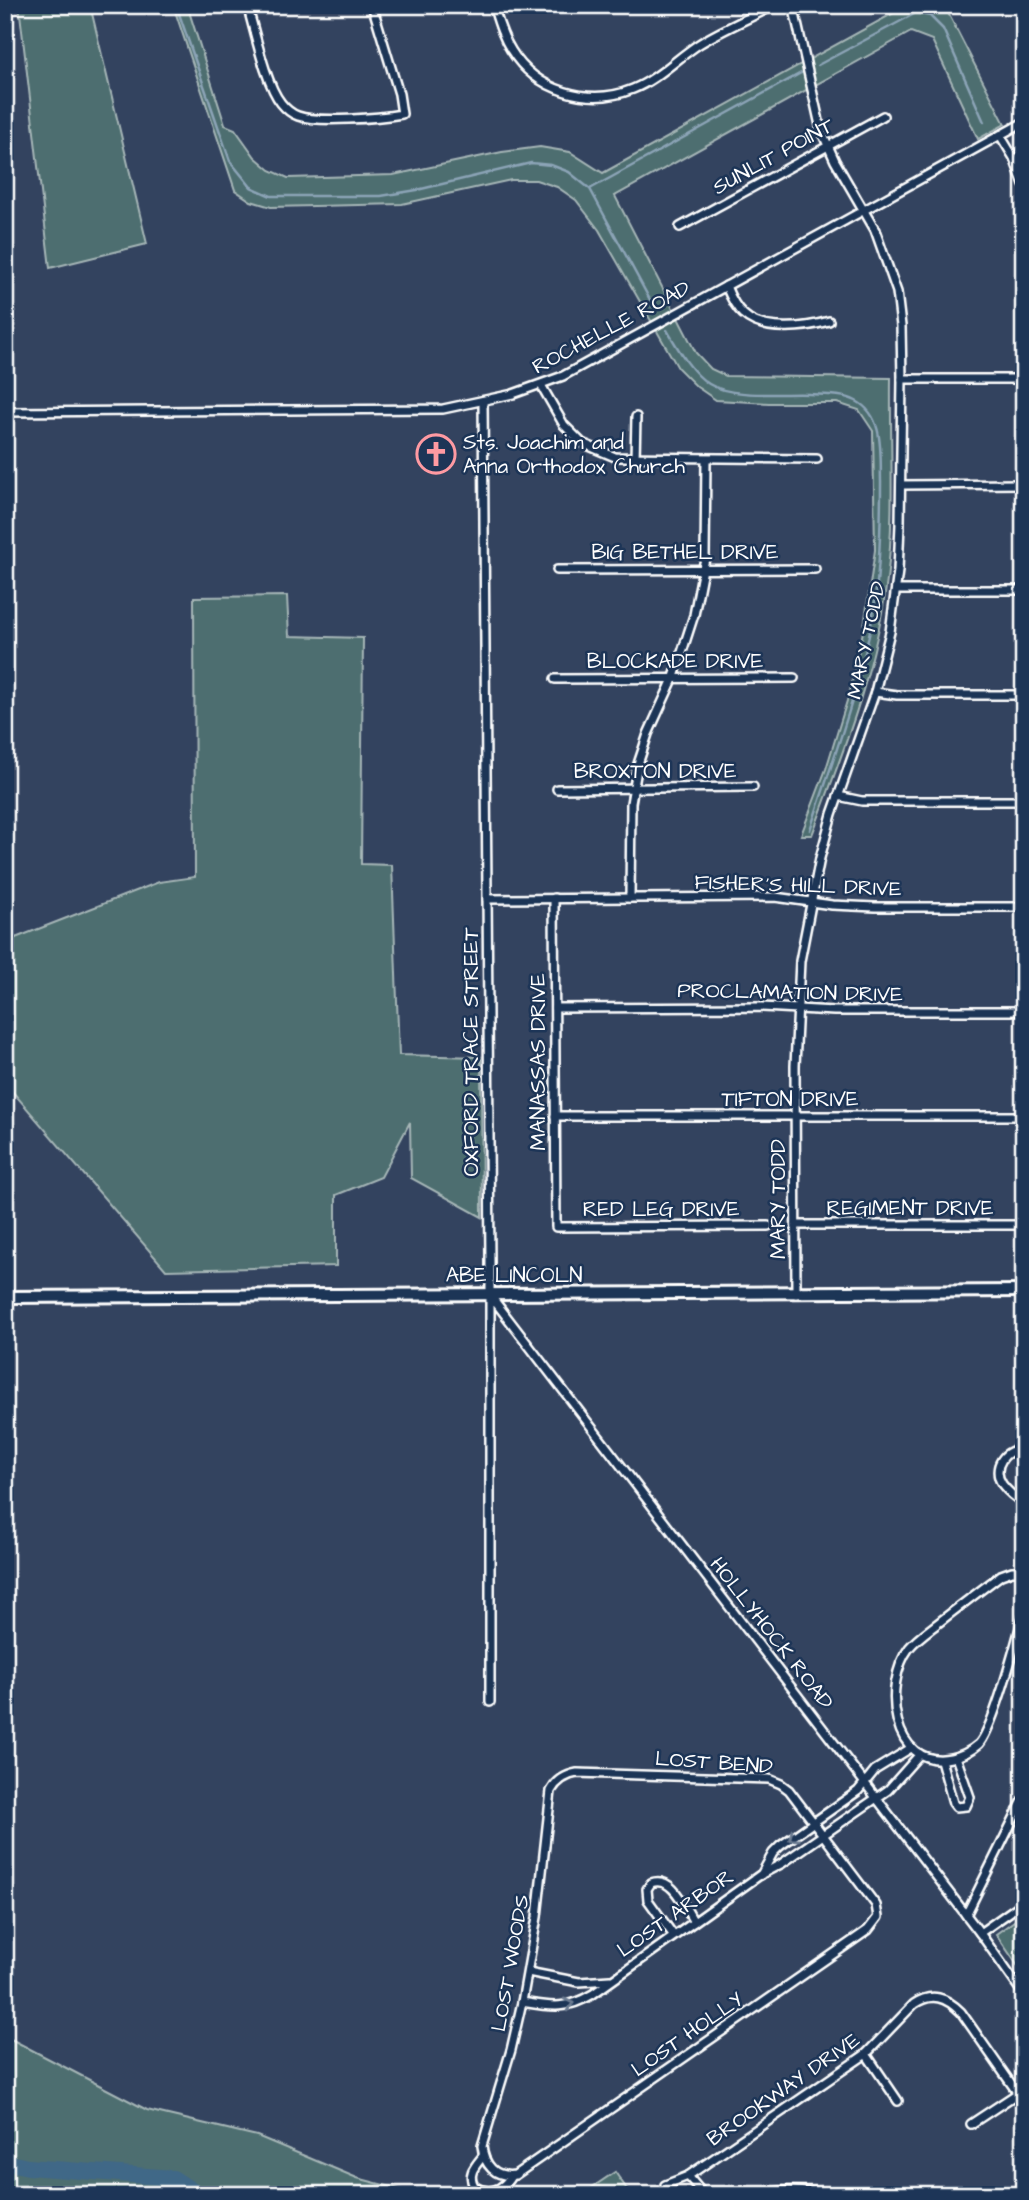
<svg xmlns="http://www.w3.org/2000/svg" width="1029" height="2200" font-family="'Architects Daughter',sans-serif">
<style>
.green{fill:#4d6e6f;stroke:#a6b6b7;stroke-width:2}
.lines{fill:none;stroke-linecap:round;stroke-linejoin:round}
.stream{stroke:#8ca4b7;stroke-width:2.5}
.river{stroke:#406787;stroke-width:16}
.street-casing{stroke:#fff;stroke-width:12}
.secondary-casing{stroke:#fff;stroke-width:16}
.street{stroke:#1d3557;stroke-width:7}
.secondary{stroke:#1d3557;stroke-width:10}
.oneway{stroke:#6c7c92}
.labels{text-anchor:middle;stroke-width:5;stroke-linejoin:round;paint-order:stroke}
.street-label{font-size:21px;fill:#fff;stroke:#1d3557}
.poi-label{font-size:21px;fill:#fff;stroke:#1d3557;text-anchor:start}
</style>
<rect width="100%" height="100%" fill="#33435f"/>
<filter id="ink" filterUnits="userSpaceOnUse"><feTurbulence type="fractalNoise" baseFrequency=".0143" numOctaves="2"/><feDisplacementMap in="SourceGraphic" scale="14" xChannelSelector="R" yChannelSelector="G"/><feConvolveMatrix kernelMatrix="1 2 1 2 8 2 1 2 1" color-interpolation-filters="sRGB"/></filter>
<g filter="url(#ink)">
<g class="green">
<polygon points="19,5 90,5 147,244 50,268"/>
<path d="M173,5h14l38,120 10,4 20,28 15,13 18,8 105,-3 109,-23 38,-5 30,5 33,21 305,-168h36l61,119 -27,15 -46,-99 -21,-8 -296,164 81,157 15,16 15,7 165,2c-1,67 4,136 -4,202 -11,89 -44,172 -75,255h-11l25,-66 24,-78 14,-64 11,-77 -2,-119 -14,-21 -22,-7h-68l-53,-3 -19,-13 -19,-19 -79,-138 -23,-30 -19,-13 -21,-7h-25l-109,24 -131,3 -20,-6 -16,-11z"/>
<polygon points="287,596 289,636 363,638 361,864 392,865 399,1055 481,1057 482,1217 411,1178 410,1122 381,1177 336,1195 336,1266 166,1270 5,1083 5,942 159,882 195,877 194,597"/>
<polygon points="1024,1914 1024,1975 996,1934"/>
<polygon points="5,2036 147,2110 257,2136 357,2178 414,2193 413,2195 5,2195"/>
<polygon points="615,2172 631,2195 581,2195"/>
</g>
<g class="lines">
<g class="stream">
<polyline points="176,5 230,161 251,187 271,196 381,196 417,190 531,163 551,165 569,172 590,189 656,311"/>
<polyline points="818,65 916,13 930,16 943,29 984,122"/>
<polyline points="590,189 801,73"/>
<path d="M667,330c10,17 24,43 42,54 22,14 73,9 100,10 15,1 33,0 47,7 29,15 24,53 25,81 0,45 -1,89 -8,133 -13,73 -40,144 -63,215"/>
</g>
<polyline class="river" points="5,2162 28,2167 173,2178 199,2195"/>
<g class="street-casing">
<g id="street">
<path d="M247,5c8,26 18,78 34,98 4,5 11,11 17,13 20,7 81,2 104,-2l-3,-20 -27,-89"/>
<path d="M493,5c5,16 9,31 18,45 25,41 78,57 122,39 25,-10 43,-30 66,-45 24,-15 51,-26 76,-39"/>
<polyline points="793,5 821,130 835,161 875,230 897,292 901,326 902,379 900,524 898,571 890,632 875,692 832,814 820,858 800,961 795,1066 796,1294"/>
<polyline points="1000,135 1014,158 1024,185"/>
<polyline points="680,227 883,116"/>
<path d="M726,286c4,10 9,21 17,28 20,19 62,14 86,7"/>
<polyline points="902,379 1024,379"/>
<polyline points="541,385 564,425 582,443 615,457 817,459"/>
<polyline points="483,401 490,1261 490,1702"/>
<polyline points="5,412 443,409 513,394 563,376 1024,122"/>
<polyline points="635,459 636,417"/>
<polyline points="901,485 1024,484"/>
<polyline points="557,570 815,569"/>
<polyline points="896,590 1024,590"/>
<polyline points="555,679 794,678"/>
<polyline points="875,692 897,695 1024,695"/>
<polyline points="557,789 753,787"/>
<polyline points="838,796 862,801 1024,801"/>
<polyline points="554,898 556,1227 768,1226"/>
<polyline points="630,898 631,803 638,764 648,734 674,677 694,615 705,558 706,459"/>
<polyline points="487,899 775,897 832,905 875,907 1024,907"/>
<polyline points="555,1008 762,1007 834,1011 1024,1011"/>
<polyline points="555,1116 1024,1116"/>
<polyline points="796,1225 1024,1225"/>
<polyline points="490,1295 980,1933 1024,1995"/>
<path d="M1024,1449c-19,-1 -33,18 -22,35 6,8 13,14 22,19"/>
<path d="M1024,1571h-12l-11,4c-20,15 -40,30 -59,45 -11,9 -24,17 -33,28 -27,36 -18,122 42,110 10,-2 20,-7 28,-14 15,-17 38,-105 45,-131"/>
<polyline points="941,1760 953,1803 956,1807 966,1806 970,1797 956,1757"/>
<path d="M577,1773l192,6 12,5 8,6 87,115 2,12 -10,13 -353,245c-20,3 -31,-10 -33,-29l29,-96 11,-48 15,-85 14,-126c6,-11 15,-16 26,-18z"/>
<polyline points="761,1875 773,1853 780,1846 858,1791 875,1770 911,1748"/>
<polyline points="966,1915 1024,1798"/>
<polyline points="980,1933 1024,1902"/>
<path d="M674,1936l-26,-36 -1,-11 4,-6c22,-8 33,24 43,39"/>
<polyline points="528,1972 579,1982 610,1980"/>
<path d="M522,2002c30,5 44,8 71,-8l167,-119 21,-11 107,-74 32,-36"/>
<polyline points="866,2054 898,2101"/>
<polyline points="971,2124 1018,2093"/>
<path d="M483,2156c-8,10 -16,18 -9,30 14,10 29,4 37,-10"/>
<polyline points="688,2176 704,2195"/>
<path d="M665,2185l23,-9 178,-122 48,-50c18,-12 32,-7 47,8l63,90"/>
<path d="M760,2195c30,-9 58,0 88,-1 20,-1 40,-4 60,1"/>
</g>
</g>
<g class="secondary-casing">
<polyline id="secondary" points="5,1297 1024,1291"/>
</g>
<use href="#street" class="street"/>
<use href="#secondary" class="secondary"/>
</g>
<defs><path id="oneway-chevron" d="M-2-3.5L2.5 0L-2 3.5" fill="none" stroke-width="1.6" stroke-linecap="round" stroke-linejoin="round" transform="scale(1.75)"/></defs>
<g class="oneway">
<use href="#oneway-chevron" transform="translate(793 1837) rotate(143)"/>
<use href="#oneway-chevron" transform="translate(569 2004) rotate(-14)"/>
</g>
</g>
<defs>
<g id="church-ring" transform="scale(2.0125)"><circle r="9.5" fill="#1d3557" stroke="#ff9aa2" stroke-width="1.5"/><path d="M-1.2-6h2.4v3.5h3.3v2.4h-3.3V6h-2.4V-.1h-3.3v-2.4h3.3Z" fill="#ff9aa2"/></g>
</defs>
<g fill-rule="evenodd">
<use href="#church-ring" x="436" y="454"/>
</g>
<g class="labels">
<g class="street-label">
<text transform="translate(773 156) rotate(-29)" y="7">SUNLIT POINT</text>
<text transform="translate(611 327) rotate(-28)" y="7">ROCHELLE ROAD</text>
<text x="685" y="559">BIG BETHEL DRIVE</text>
<text transform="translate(866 640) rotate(-78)" y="7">MARY TODD</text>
<text x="675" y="668">BLOCKADE DRIVE</text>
<text x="655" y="778">BROXTON DRIVE</text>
<text transform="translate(798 885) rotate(2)" y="7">FISHER'S HILL DRIVE</text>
<text transform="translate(790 992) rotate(1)" y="7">PROCLAMATION DRIVE</text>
<text transform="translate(471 1052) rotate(-90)" y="7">OXFORD TRACE STREET</text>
<text transform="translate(538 1062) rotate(-90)" y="7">MANASSAS DRIVE</text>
<text x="790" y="1106">TIFTON DRIVE</text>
<text transform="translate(778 1199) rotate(-90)" y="7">MARY TODD</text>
<text x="910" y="1215">REGIMENT DRIVE</text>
<text x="661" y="1216">RED LEG DRIVE</text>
<text x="514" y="1282">ABE LINCOLN</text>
<text transform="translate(772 1633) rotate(52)" y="7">HOLLYHOCK ROAD</text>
<text transform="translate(714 1762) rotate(4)" y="7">LOST BEND</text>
<text transform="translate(675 1913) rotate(-35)" y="7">LOST ARBOR</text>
<text transform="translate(510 1963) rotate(-80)" y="7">LOST WOODS</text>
<text transform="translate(687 2034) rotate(-35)" y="7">LOST HOLLY</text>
<text transform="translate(783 2089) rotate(-35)" y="7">BROOKWAY DRIVE</text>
</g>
<g class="poi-label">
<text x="463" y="449">Sts. Joachim and<tspan x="463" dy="24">Anna Orthodox Church</tspan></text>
</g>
</g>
<rect width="1029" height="2200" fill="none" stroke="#1d3557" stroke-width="28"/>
<rect x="14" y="14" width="1001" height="2172" fill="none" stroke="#fff" stroke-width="2.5" filter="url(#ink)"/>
</svg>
